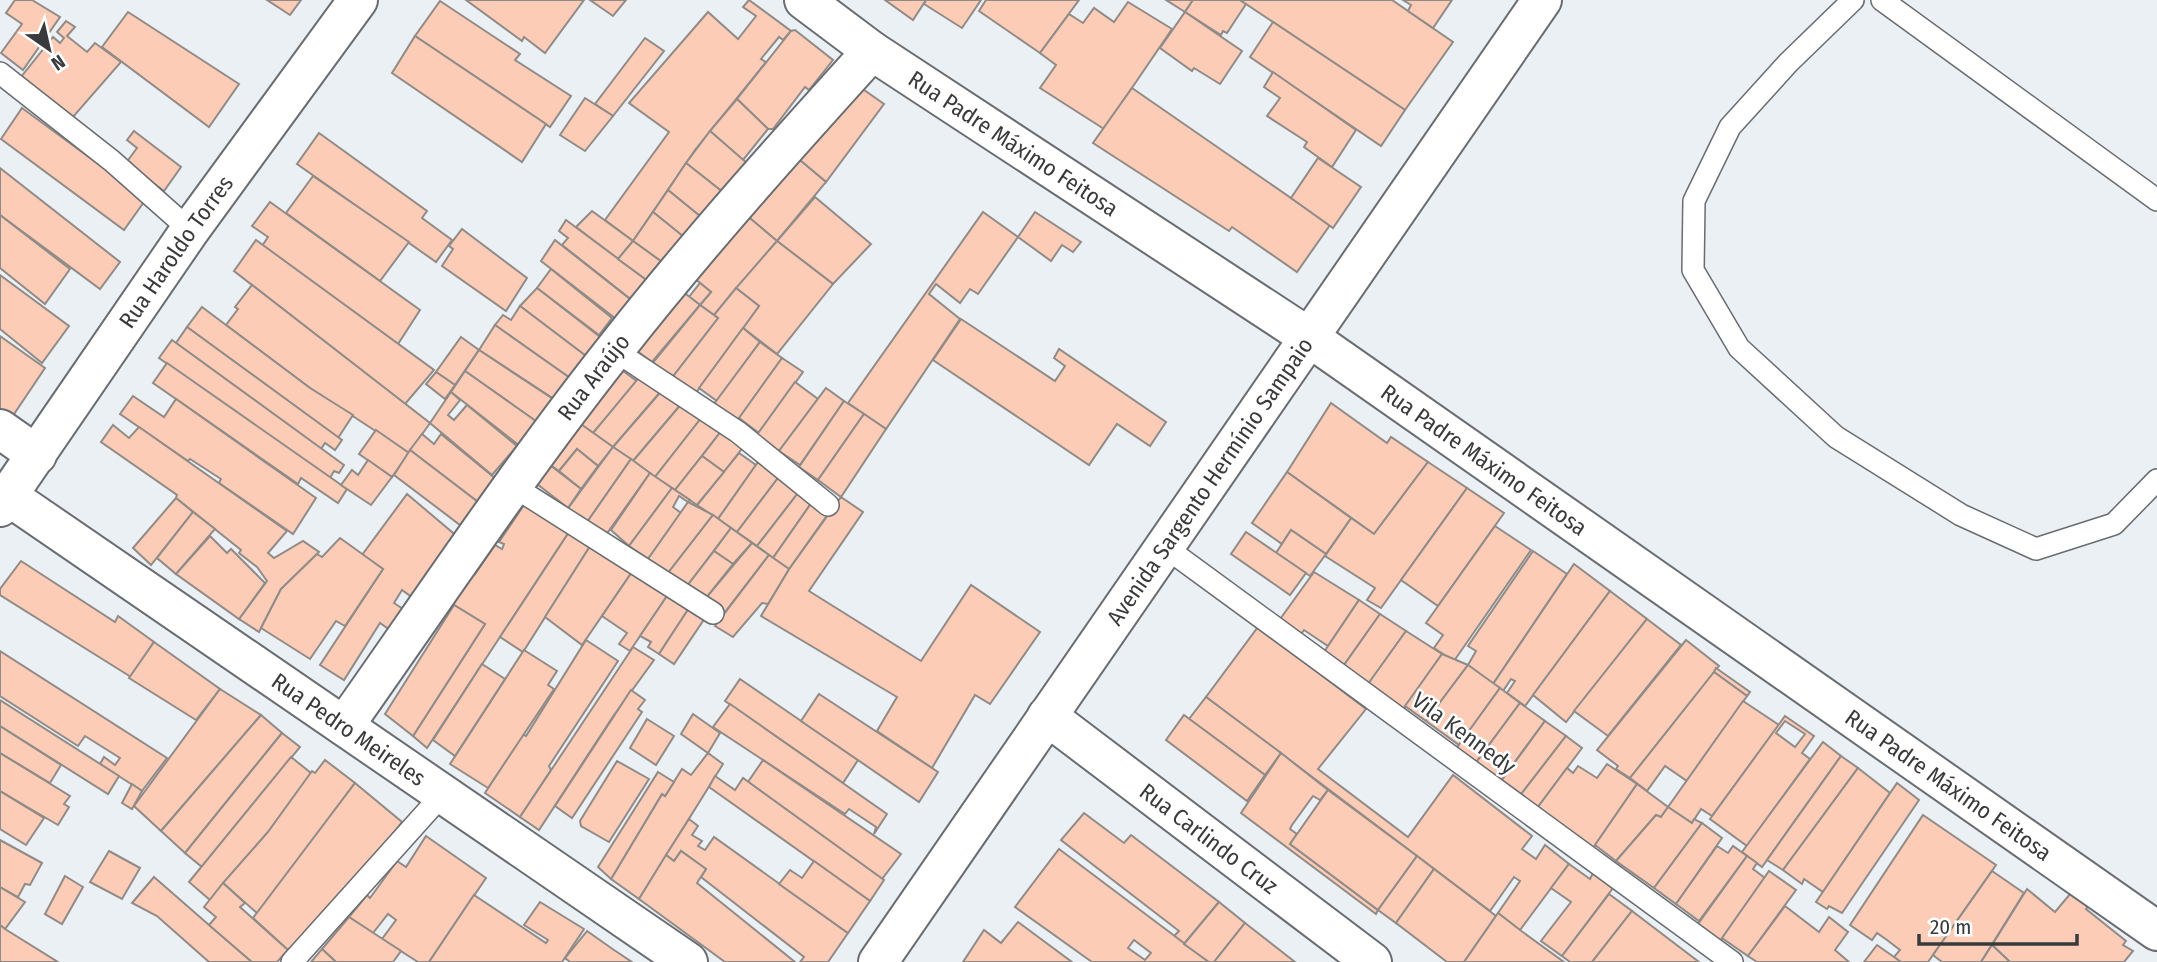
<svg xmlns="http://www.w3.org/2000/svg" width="2157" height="962" font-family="'Fira Sans Condensed',sans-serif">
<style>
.building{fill:#fdccb6;stroke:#918b88;stroke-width:2;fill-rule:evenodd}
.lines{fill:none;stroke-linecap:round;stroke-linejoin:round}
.service-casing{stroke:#696d71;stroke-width:24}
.minor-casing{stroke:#696d71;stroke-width:42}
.secondary-casing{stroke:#696d71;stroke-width:42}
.service{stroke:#fff;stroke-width:21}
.minor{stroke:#fff;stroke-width:38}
.secondary{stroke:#fff;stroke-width:38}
.labels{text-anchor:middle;stroke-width:5;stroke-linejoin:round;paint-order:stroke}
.street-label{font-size:23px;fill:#383a3c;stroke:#fff}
</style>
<rect width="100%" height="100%" fill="#ebf0f5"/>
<g class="building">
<polygon points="15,0 32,0 60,17 23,70 1,53 22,24 6,13"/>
<polygon points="267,0 301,0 290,15"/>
<polygon points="466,0 584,0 545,53 524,37 522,41"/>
<polygon points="590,0 626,0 613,16"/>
<polygon points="749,0 791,31 783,40 779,37 761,59 766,62 695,150 633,241 605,220 669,132 629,103 708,12 738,39 756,16 743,7"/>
<polygon points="885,0 926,0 913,20"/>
<polygon points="926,0 981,0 962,28 924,4"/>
<polygon points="986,0 1079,0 1040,53 979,11"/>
<polygon points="1166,0 1193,0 1185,12"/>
<polygon points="1193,0 1240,0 1246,4 1227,33 1223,31 1221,35 1185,12"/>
<polygon points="1240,0 1392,0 1453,42 1405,110"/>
<polygon points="1403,0 1452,0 1433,28 1408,11 1411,5"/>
<polygon points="440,1 520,54 515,60 571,96 550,127 415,36"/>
<polygon points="1128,2 1172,29 1104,129 1040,88 1056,65 1040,53 1069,14 1083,23 1094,8 1114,22"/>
<polygon points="128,12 239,84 209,127 102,47"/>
<polygon points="1185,12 1242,51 1220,84 1194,68 1192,71 1160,48"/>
<polygon points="66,21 75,27 67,36 87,52 95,43 121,62 73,117 21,77 53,37 60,43 64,38 57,32"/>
<polygon points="1273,22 1405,110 1381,146 1250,57"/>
<polygon points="795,30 833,60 809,90 805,87 773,129 768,129 737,99 791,31"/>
<polygon points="415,36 546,124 522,162 392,73"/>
<polygon points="645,38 664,51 613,116 595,104"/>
<polygon points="1273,72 1356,130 1332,167 1304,147 1307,142 1267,116 1280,98 1264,87"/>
<polygon points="857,85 884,104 826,182 795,156"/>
<polygon points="1132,88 1330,225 1297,272 1232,227 1229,231 1093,143"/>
<polygon points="585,98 613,116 585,151 560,135"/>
<polygon points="737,99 768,129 743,160 710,131"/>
<polygon points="22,108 146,199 124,230 1,139"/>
<polygon points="134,131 181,167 164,191 126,163 137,148 127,140"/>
<polygon points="710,131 748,164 724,193 686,163"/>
<polygon points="319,133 427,211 422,218 452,240 436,262 297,164"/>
<polygon points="795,156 826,182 777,241 745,214"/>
<polygon points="1318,158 1361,187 1333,228 1291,198"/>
<polygon points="686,163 724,193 701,217 668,190"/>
<polygon points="0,168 120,262 100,289 0,215"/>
<polygon points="313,176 409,242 380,281 286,213"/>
<polygon points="668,190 701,217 684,237 653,212"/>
<polygon points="815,197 871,244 833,284 777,241"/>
<polygon points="270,202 420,310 398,344 262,246 268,237 252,226"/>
<polygon points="592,211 633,241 618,259 576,227"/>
<polygon points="653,212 684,237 662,262 633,241"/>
<polygon points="983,212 1018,237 978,294 970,289 960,303 936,284 929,294 960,319 886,429 848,403"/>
<polygon points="1035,212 1081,242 1073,252 1062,245 1051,261 1018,237"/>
<polygon points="745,214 777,241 714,315 700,305 711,292 693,277"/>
<polygon points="0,215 70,269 45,304 0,268"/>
<polygon points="566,220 648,281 633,301 562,245 568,238 559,231"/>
<polygon points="462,229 527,278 506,311 442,266 453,249 449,246"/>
<polygon points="256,240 434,370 405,404 234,271"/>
<polygon points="555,240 635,303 620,322 541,261"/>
<polygon points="633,241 662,262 648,281 618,259"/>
<polygon points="777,241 833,284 777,354 743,328 759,306 736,288"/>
<polygon points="551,269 612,318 599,335 537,288"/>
<polygon points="0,275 69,326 42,363 0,329"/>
<polygon points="700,283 711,292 700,305 689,297"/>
<polygon points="252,285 430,423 409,453 310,388 226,325 238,309 235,307"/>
<polygon points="537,288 604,340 590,359 520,306"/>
<polygon points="736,288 759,306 693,397 670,380 718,318 714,315"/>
<polygon points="682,291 700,305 652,362 633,348"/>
<polygon points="700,305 718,318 670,380 651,365"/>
<polygon points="520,306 590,359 570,378 495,325 503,315 511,320"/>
<polygon points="202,307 310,388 353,415 338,438 187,327"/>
<polygon points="961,319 1055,381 1065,366 1054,358 1059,349 1166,422 1150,446 1117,424 1089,465 933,360"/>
<polygon points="495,325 570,378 554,399 479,350"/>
<polygon points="187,327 342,440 335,450 325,443 321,449 176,343"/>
<polygon points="743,328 760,342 717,401 699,388"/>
<polygon points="0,336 45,368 12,417 0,408"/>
<polygon points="461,337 479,350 455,385 436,372"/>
<polygon points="172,340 344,465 339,473 334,471 330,478 159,358"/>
<polygon points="760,342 782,358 735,424 711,408"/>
<polygon points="479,350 556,401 540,424 465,371"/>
<polygon points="782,358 803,372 759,433 739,418"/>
<polygon points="167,363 347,489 338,503 301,478 298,484 153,383"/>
<polygon points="615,365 638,382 593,433 573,419"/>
<polygon points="465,371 540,424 525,450 451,392"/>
<polygon points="436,372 455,385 445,399 426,384"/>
<polygon points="641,375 662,390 613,447 593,433"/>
<polygon points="795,382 818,399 779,451 756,436"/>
<polygon points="665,387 683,402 633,461 613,447"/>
<polygon points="826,388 844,401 800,465 779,451"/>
<polygon points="451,392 460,400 448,415 454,420 467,405 517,446 492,475 430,423"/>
<polygon points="133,396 164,417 176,399 316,498 293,534 219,483 221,479 190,459 188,461 120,414"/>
<polygon points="844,401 864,414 818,480 799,467"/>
<polygon points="683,402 702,417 655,477 633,461"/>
<polygon points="1331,403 1387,443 1391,437 1428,462 1374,534 1287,472"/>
<polygon points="864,414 886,429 841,497 818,480"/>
<polygon points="571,417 613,447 598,466 577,449 559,471 542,459"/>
<polygon points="702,417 722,430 675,490 655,477"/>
<polygon points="113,425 129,438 139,427 287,531 268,553 274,558 303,541 319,552 281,589 259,632 239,619 267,581 257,567 239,553 241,550 176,498 177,495 101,442"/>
<polygon points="376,430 409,453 392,477 359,454"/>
<polygon points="722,430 744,446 724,472 702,456"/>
<polygon points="422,434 434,444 441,434 496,479 478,502 410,450"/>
<polygon points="613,447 631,459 585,525 566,511"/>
<polygon points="577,449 598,466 581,489 559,471"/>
<polygon points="410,450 478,502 460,525 394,475"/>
<polygon points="739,453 756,465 718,519 697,505"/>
<polygon points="702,456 724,472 697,505 675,490"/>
<polygon points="542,459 581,489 568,508 528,477"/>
<polygon points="631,459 650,473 603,539 585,525"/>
<polygon points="368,460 392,477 371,505 341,485 352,470 358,475"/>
<polygon points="758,462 778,478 737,532 718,519"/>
<polygon points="1428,462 1467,488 1381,608 1367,600 1375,588 1325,556 1351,518 1374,534"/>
<polygon points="1287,472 1351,518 1326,554 1291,530 1282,544 1252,523"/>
<polygon points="650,473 672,488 629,546 611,530"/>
<polygon points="778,478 798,493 757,546 737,532"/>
<polygon points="672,488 690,500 688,502 679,496 673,507 681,513 648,559 629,546"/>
<polygon points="1467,488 1504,513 1438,606 1401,580"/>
<polygon points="798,493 812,502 773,558 757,546"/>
<polygon points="407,494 459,538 413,598 402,590 394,603 403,609 390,630 380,623 344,680 320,665 383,569 362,555"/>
<polygon points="841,497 863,512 809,591 921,661 971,585 1040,632 990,704 975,695 932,768 877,731 897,697 761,616 789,569"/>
<polygon points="176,498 193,512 151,565 133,548"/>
<polygon points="526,502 573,526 427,748 413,736 485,624 451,603 471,571 475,574 495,545 502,549 504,544 499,542"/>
<polygon points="688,502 713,515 668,573 648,559"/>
<polygon points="812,502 828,514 789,569 773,558"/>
<polygon points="193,512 215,529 176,574 157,558"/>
<polygon points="713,515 731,528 687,586 668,573"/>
<polygon points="573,526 594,540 523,652 500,637"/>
<polygon points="1495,526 1531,550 1454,661 1434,648 1443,635 1426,623"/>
<polygon points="731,528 752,543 733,564 714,551"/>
<polygon points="1291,530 1326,554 1310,576 1276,553"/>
<polygon points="1246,532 1306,573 1290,595 1231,554"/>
<polygon points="210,536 227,553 231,549 265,583 239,619 176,574"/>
<polygon points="340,538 383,569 345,626 336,621 310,659 261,628 281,589 317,554 322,557"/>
<polygon points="594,540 634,569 582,645 545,617"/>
<polygon points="752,543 769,555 725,612 705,599"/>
<polygon points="714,551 733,564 705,599 687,586"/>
<polygon points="1533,551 1567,574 1493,684 1468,665 1476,651 1468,646"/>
<polygon points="769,555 789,569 768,604 762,603 733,637 715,626"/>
<polygon points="21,561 115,622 118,616 154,642 131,677 0,595 0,589"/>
<polygon points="1574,564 1610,591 1525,706 1507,693 1515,681 1511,679 1503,691 1493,684"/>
<polygon points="634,569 669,593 630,651 619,644 627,633 602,616"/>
<polygon points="1314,572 1359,600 1328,646 1304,630 1299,637 1278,622"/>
<polygon points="1610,591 1647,619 1566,722 1533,695"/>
<polygon points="669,593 691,605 659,654 648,647 651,642 640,636"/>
<polygon points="1359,600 1380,614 1344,665 1324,652"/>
<polygon points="454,605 485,624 413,736 385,714"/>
<polygon points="691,605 707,615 674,664 659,654"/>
<polygon points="1380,614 1406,631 1362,693 1337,675"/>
<polygon points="1647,619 1681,645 1608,736 1574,711"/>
<polygon points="1258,627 1366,709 1318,769 1408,837 1453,775 1532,836 1522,849 1536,859 1545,845 1569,864 1520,930 1498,913 1520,881 1514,877 1490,911 1206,697"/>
<polygon points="1406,631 1442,654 1404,709 1368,684"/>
<polygon points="586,640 618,661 549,766 551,770 520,817 485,793 523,734 526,736"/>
<polygon points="1686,640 1719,666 1630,778 1616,769 1618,766 1597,750"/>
<polygon points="154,642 220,689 196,720 129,678"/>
<polygon points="633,647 654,660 612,718 539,830 520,817"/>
<polygon points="524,650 557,671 548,685 554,689 488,788 450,764"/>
<polygon points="0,651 167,758 142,791 100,764 104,757 115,765 120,758 85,736 78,746 0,696"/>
<polygon points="1442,654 1468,665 1426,721 1405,706"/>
<polygon points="482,664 505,679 455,756 433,740"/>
<polygon points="1468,665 1500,688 1459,745 1426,721"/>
<polygon points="1716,668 1750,692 1747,696 1714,672"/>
<polygon points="1714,672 1747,696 1687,781 1665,766 1647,791 1630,778"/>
<polygon points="740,679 858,760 843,783 725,701"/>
<polygon points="1500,688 1520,703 1472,768 1453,753"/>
<polygon points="220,689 261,715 161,831 134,806"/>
<polygon points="631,690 645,700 638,709 642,712 572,818 555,806"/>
<polygon points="819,694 938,772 919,802 801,721"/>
<polygon points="1206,697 1281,753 1265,775 1189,719"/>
<polygon points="0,700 119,776 108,794 0,726"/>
<polygon points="1743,701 1779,725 1712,816 1701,809 1692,823 1668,807"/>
<polygon points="1520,703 1545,721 1497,786 1472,768"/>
<polygon points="730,704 887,814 874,834 876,827 849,809 845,814 713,727"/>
<polygon points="693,714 720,733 708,753 681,734"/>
<polygon points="261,715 282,733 185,853 161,831"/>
<polygon points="1184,715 1265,775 1247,801 1166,740"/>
<path d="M1785,716l29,20 -12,17 8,6 -63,87 -37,-27zM1785,721l20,13 -10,13 -19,-14z"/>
<polygon points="647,719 674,736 656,765 630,748"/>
<polygon points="1545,721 1566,736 1515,802 1496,788"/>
<polygon points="0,726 61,765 50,783 0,753"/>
<polygon points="282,733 300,747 202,867 185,853"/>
<polygon points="1566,736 1582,748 1532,815 1515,802"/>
<polygon points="1823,742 1841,756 1762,867 1742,852"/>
<polygon points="0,753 70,796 64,804 69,807 58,825 0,791"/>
<polygon points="708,753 723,764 639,899 611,879 662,794 665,796 682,769 691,775"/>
<polygon points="1281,753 1328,790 1320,800 1313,796 1292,825 1290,829 1297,834 1290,844 1378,910 1376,914 1241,813"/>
<polygon points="1841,756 1858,768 1783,870 1767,860"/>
<polygon points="291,757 311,773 268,832 210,900 189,882"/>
<polygon points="325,760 355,783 258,914 223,883 268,832 312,771 315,773"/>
<polygon points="763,760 901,854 882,879 748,782"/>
<polygon points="617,761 649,779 609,842 581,826 580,821"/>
<polygon points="1607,764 1637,784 1589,854 1532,815 1567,768 1573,773 1578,766 1597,778"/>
<polygon points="1858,768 1890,793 1823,892 1804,879 1802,884 1783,870"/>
<polygon points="658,772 674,782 665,796 662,794 611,879 598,867"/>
<polygon points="715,776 735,790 743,778 884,880 870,901 709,787"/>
<polygon points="355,783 402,822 342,899 288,950 253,918"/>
<polygon points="1897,783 1919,800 1842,913 1829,906 1827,909 1816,902"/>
<polygon points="132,784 142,791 132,809 122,803"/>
<polygon points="1637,784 1668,807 1661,817 1656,815 1616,861 1595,845"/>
<polygon points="1328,790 1417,856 1378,910 1290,844"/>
<polygon points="0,791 44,818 26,845 0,829"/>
<polygon points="1668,807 1692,823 1694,819 1702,823 1654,888 1616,861 1656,815 1661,817"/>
<polygon points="1084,813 1124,843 1131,835 1219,902 1184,944 1174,936 1179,931 1061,840"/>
<polygon points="1923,815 1996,865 1928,962 1901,962 1894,957 1900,950 1887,940 1877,933 1872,940 1850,925"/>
<polygon points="689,819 698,826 692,835 702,841 698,846 705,850 714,837 848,933 828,962 800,962 804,957 701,877 706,869 681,851 674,861 666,855"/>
<polygon points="1702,823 1722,838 1676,904 1654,888"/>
<polygon points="426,836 486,878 429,962 418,962 382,939 396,920 388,914 373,933 349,917 367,895 370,898 397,861 406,867"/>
<polygon points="0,840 42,863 30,885 25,884 18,897 0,887"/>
<polygon points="1717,846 1728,853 1733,846 1747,856 1699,921 1676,904"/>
<path d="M1059,849l109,82 41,31h-117l-77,-55zM1134,940l17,13 -6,7 -17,-12z"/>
<polygon points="109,851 140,868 122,899 90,882"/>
<polygon points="681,851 706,869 697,883 795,962 725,962 639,899 666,855 674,861"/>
<polygon points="1417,856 1434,869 1396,923 1378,910"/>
<polygon points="1747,856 1757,863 1753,869 1765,878 1716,947 1693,931"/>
<polygon points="814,861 870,901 848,933 779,884 790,870 802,878"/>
<polygon points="1569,864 1590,879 1593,873 1613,888 1562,956 1541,941 1571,902 1551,888"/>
<polygon points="1434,869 1496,916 1464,962 1447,962 1396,923"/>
<polygon points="1769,871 1796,890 1748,956 1722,938"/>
<polygon points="1992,871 2024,893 1981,962 1942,962 1933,955"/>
<polygon points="65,876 83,887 62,924 45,914"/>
<polygon points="154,877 209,925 252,962 209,962 157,916 132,903"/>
<polygon points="223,883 245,903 240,907 288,950 277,962 252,962 209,925 216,917 204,907"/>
<polygon points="0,887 25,902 5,929 0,925"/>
<polygon points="2027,889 2055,912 2070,894 2089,905 2086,909 2126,941 2123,945 2133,951 2124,962 2010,962 1992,945"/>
<polygon points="1609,894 1632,911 1592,962 1570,962 1562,956"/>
<polygon points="474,895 546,943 548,940 524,925 540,902 584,929 562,962 429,962"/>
<polygon points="1219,902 1245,923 1214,962 1209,962 1184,944"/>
<polygon points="1785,906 1819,932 1829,917 1848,932 1835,950 1849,962 1757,962 1748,956"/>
<polygon points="1632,911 1699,962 1592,962"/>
<polygon points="1498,913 1520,930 1564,962 1464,962"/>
<polygon points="349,917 401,951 393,962 336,962 322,949"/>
<polygon points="1018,922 1072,962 963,962 984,930 1001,943"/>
<polygon points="1245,923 1295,962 1214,962"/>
<polygon points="0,925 5,929 58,962 0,962"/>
<polygon points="587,931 614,950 632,962 570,962 565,958"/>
<polygon points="1877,945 1894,957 1901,962 1864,962"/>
<polygon points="1992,945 2010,962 1981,962"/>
<polygon points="322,949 336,962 311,962"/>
</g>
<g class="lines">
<g class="service-casing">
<g id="service">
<polyline points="1853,0 1788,63 1730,127 1694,201 1693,270 1739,348 1836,437 1961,515 2036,549 2114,524 2157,480"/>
<polyline points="1882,0 2157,200"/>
<polyline points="0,73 112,161 190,230"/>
<polyline points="614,350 738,432 828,505"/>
<polyline points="513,486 713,613"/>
<polyline points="1165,547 1732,962"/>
<polyline points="292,962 442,795"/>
</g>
</g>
<g class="minor-casing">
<g id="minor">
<path id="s1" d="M804,0l68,51 438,287 847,593"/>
<polyline points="0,429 37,455"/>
<path id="s2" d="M8,496l680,466"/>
<path id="s3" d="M0,507l190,-277 168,-230"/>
<path id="s4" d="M1047,716l325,246"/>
<path id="s5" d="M344,726c89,-126 176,-257 272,-378 81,-103 168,-200 256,-297"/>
</g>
</g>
<g class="secondary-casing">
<g id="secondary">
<path id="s6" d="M878,962l664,-962"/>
</g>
</g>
<use href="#service" class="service"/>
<use href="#minor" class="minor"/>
<use href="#secondary" class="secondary"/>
</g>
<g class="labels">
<g class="street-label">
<text dy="8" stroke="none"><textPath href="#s1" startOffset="254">Rua Padre Máximo Feitosa</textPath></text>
<text dy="8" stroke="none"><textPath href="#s3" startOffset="310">Rua Haroldo Torres</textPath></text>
<text dy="8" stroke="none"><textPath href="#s5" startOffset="429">Rua Araújo</textPath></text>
<text dy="8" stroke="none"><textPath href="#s1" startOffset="821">Rua Padre Máximo Feitosa</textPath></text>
<text dy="8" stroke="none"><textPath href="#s6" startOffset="584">Avenida Sargento Hermínio Sampaio</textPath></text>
<text dy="8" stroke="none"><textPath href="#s2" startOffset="413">Rua Pedro Meireles</textPath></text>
<text transform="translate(1464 733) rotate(36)" y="8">Vila Kennedy</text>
<text dy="8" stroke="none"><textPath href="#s1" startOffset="1388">Rua Padre Máximo Feitosa</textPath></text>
<text dy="8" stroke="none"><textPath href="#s4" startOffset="203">Rua Carlindo Cruz</textPath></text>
</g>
</g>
<g transform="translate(49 49) rotate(146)" stroke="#ffffff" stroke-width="5" paint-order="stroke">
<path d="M0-5L12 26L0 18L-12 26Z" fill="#383a3c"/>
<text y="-10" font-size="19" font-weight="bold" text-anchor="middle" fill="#383a3c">N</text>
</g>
<path d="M1919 934v10h158v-10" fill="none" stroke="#383a3c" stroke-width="3.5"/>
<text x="1930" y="934" font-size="21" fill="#383a3c" stroke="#ffffff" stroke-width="5" paint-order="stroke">20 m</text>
</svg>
